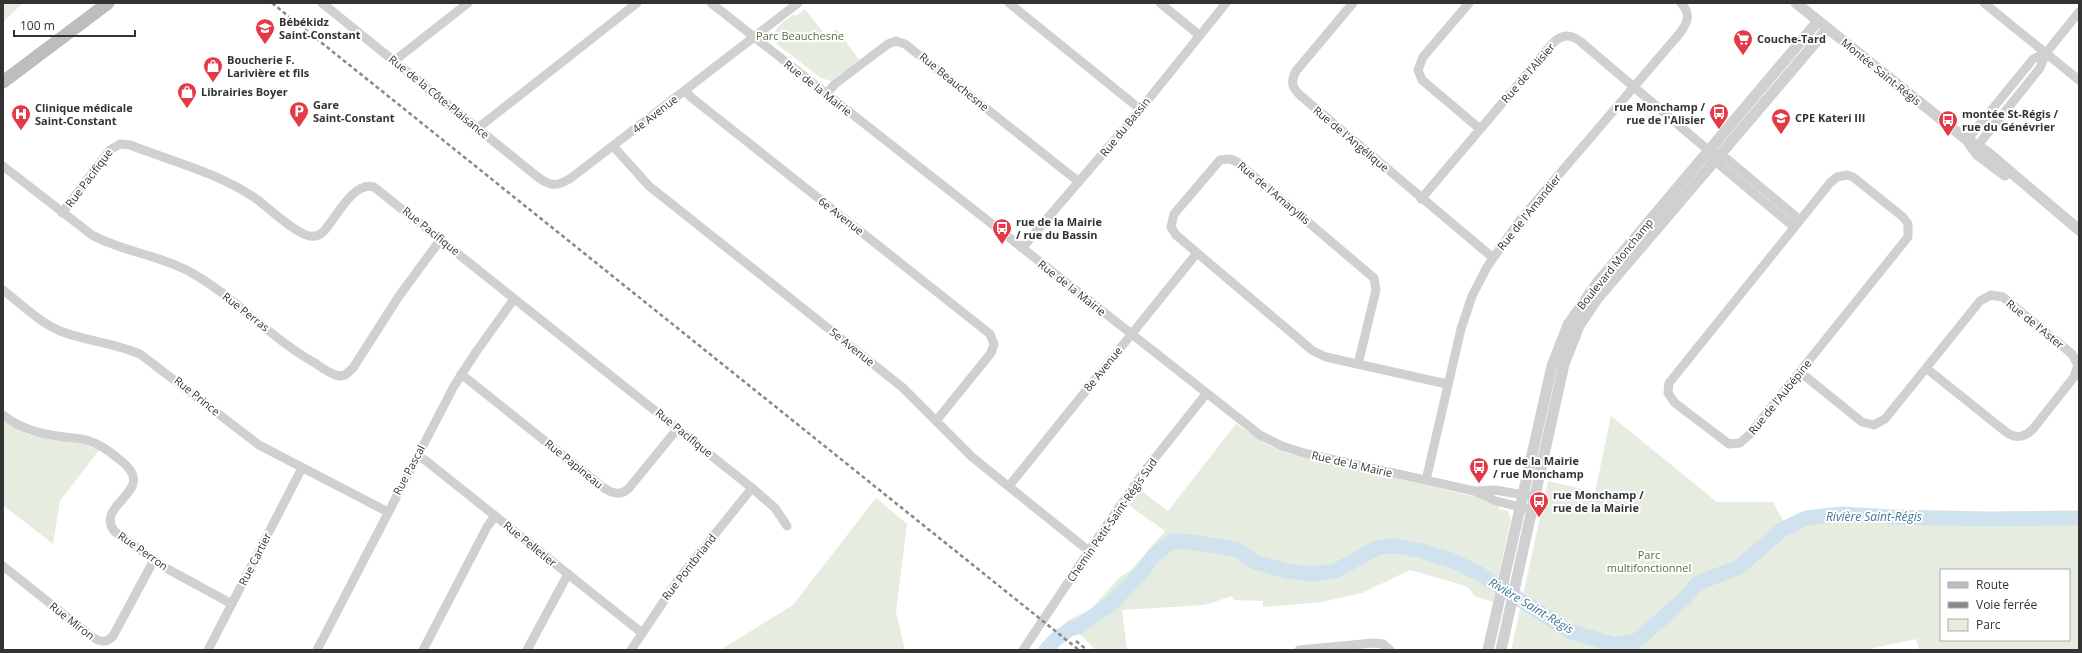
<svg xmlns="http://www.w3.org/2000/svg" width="2082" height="653" font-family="'Open Sans',sans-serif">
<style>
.green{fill:#e6ecdf;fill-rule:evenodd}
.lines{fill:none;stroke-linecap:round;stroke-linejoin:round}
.river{stroke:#cfe2ee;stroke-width:15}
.minor{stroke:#d0d0d0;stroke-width:9}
.tertiary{stroke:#d0d0d0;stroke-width:11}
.secondary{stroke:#bdbdbd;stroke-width:13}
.rail{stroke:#888;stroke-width:2.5;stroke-dasharray:4 3;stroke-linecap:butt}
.labels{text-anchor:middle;stroke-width:4;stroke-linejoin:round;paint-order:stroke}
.poi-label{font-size:11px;font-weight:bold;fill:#333;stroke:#fff;text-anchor:start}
.park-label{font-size:11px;fill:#56703f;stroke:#fff}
.street-label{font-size:11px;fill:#333;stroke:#fff}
.water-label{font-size:12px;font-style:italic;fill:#3f7597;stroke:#fff}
</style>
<rect width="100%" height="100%" fill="#fff"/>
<g class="green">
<polygon points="3,3 23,3 3,22"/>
<path d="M805,9l22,28 10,-8 22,31 -28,21 -10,-3 -42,-32c-14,-14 5,-24 15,-32l2,2z"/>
<path d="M1611,416l106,86h56l15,28 28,-10 174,5 89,-1v126h-160l-3,-11 -51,11h-354l37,-169 47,11zM1941,570h128v70h-128z"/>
<polygon points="3,421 29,435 82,443 99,450 60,501 53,544 3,505"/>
<polygon points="1236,424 1268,445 1290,454 1476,497 1499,506 1499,509 1508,511 1511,519 1493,602 1474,596 1470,589 1463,585 1410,570 1362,593 1322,602 1263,607 1263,601 1234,600 1232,596 1205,605 1122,610 1127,650 1096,650 1066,621 1090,610 1120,577 1131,570 1165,531 1127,504 1139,489 1168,511"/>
<polygon points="876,498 907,524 896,612 905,650 720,650 793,605"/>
</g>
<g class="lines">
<polyline class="river" points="1046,650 1055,640 1070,629 1078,627 1112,603 1142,572 1154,555 1173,541 1190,542 1236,549 1255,562 1287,571 1312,574 1335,571 1379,547 1396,546 1422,551 1451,560 1478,573 1571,632 1616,645 1633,642 1640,638 1685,598 1698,583 1739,567 1783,529 1806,518 1841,514 1892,517 1990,519 2079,518"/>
<g class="minor">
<path d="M322,3l217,175c13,9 19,8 32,0l227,-175"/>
<polyline points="711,3 1260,435 1282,446 1304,453 1474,491 1496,501 1532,510"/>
<polyline points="1009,3 1140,109"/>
<polyline points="1160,3 1199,35"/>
<path d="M1353,3l-57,68c-6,11 -4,17 5,25l191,161"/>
<polyline points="1469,3 1423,57 1418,70 1422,80 1480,129"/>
<polyline points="1984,3 2079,80"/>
<polyline points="394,61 468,3"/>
<polyline points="685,91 692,98 990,334 994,344 991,353 936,421"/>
<polyline points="826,94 835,84 888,44 896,41 905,44 1079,182"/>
<polyline points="478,128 637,3"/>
<polyline points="1967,140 2033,59 2046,53"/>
<polyline points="613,146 649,186 902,387 972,457 1089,551"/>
<polyline points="1974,150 2040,68 2046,53 2079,12"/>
<polyline points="1715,153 1727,159 1800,220"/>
<path d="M3,166l89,69c31,17 68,20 100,38 44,25 78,65 123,90 7,5 15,11 24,13l6,-1 8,-7 46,-72 42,-57"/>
<polygon points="1847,175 1853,177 1903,217 1908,224 1908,237 1749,435 1740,443 1729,444 1675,403 1668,393 1669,383 1830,183 1837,177"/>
<path d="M1421,199l132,-156c9,-9 18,-9 28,-1l127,108 13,16 73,61"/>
<path d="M62,213l48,-63 10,-6 10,1c44,17 89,28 128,55 11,9 40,35 52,36 5,1 10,-1 14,-5 12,-13 29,-50 50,-44l378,301 23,20 12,18"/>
<polyline points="1022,248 1135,116 1226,3"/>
<path d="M3,290c18,14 36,32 57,41 26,10 54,12 80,23l119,91 129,67"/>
<polyline points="1358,364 1376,290 1374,278 1237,162 1230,159 1220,160 1174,214 1171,227 1176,235 1313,351 1326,357 1447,384"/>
<path d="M1800,372l62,50 12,3 11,-6 95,-118 11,-6 12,2 69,57 6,11 -4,12 -41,52c-9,9 -17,10 -27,3l-80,-64"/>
<path d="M461,374l143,114c9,6 17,8 25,0l49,-60"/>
<path d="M3,415c19,15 39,19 62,22 8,1 17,1 24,4 12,3 22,12 31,19 41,31 -26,43 -6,71l50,36 68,37"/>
<polyline points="417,456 425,460 642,633"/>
<path d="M1426,480l35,-151 11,-33 15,-29 33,-47 160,-187c8,-11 11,-19 1,-30"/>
<polyline points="1009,486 1197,253"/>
<polyline points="1475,491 1495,490 1535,497"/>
<path d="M3,566l88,70c8,6 15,8 22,0l41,-76"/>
<polyline points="208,650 302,468"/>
<polyline points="317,650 454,386 476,352 514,299"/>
<polyline points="423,650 487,527 495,516"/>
<polyline points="527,650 568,574"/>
<polyline points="631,650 678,580 752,488"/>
<polyline points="1023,650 1095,542 1143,473 1206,394"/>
<polyline points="1299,650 1373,643 1383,644 1390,650"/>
</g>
<g class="tertiary">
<polyline points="1796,3 1967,140 1987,152 2079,230"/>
<polyline points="1969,143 1977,154 2005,175"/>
<polyline points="1488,650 1552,366 1568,325 1597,283 1818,21"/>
<polyline points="1501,650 1564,364 1579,326 1597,299 1827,29"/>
</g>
<polyline class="secondary" points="3,82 108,3"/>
<g class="rail">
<polyline points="272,3 1079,650"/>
<polyline points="1076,641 1087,650"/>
</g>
</g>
<defs>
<g id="school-pin" transform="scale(1)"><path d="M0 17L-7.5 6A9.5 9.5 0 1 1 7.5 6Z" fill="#e63946" stroke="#fff"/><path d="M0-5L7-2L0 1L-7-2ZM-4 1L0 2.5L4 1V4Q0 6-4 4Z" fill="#fff"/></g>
<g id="supermarket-pin" transform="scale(1)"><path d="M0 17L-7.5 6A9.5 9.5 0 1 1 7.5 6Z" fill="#e63946" stroke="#fff"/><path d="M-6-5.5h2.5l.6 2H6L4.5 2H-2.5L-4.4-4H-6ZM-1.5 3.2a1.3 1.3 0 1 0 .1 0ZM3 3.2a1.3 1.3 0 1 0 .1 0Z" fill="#fff"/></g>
<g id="shop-pin" transform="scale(1)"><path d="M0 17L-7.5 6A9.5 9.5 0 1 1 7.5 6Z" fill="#e63946" stroke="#fff"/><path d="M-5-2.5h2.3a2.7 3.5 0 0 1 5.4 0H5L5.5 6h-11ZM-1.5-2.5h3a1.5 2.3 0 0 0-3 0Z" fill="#fff"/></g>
<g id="parking-pin" transform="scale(1)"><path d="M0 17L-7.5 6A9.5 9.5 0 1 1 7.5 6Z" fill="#e63946" stroke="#fff"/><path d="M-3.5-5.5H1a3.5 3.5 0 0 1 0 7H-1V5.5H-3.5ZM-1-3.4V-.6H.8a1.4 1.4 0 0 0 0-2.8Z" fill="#fff"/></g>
<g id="bus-pin" transform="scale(1)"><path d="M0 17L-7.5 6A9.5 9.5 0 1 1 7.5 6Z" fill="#e63946" stroke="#fff"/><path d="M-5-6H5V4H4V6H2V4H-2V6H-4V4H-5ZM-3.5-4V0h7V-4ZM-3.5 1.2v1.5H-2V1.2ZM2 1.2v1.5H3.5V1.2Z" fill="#fff"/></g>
<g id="hospital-pin" transform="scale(1)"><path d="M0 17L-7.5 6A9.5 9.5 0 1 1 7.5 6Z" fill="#e63946" stroke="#fff"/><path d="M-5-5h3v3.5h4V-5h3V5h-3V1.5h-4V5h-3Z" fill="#fff"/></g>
</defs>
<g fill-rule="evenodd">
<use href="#school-pin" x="265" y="28"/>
<use href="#supermarket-pin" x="1743" y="39"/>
<use href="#shop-pin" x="213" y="66"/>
<use href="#shop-pin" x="187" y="92"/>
<use href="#parking-pin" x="299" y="111"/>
<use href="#bus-pin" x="1719" y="113"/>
<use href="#hospital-pin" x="21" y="114"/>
<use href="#school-pin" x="1781" y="118"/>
<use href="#bus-pin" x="1948" y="120"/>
<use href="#bus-pin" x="1002" y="228"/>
<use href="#bus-pin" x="1479" y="467"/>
<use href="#bus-pin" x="1539" y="501"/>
</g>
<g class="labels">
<g class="poi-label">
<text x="279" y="26">Bébékidz<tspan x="279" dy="13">Saint-Constant</tspan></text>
<text x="1757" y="43">Couche-Tard</text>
<text x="227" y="64">Boucherie F.<tspan x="227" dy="13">Larivière et fils</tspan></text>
<text x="201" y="96">Librairies Boyer</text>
<text x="313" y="109">Gare<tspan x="313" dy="13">Saint-Constant</tspan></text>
<text x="1705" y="111" text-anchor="end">rue Monchamp /<tspan x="1705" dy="13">rue de l'Alisier</tspan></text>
<text x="35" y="112">Clinique médicale<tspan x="35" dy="13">Saint-Constant</tspan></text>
<text x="1962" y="118">montée St-Régis /<tspan x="1962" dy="13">rue du Génévrier</tspan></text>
<text x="1795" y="122">CPE Kateri III</text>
<text x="1016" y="226">rue de la Mairie<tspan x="1016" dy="13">/ rue du Bassin</tspan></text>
<text x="1493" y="465">rue de la Mairie<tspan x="1493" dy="13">/ rue Monchamp</tspan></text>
<text x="1553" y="499">rue Monchamp /<tspan x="1553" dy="13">rue de la Mairie</tspan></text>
</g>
<g class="park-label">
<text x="800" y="40">Parc Beauchesne</text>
<text x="1649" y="559">Parc<tspan x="1649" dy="13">multifonctionnel</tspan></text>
</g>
<g class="street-label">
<text transform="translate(1881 72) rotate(39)" y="4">Montée Saint-Régis</text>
<text transform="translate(1528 73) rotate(-49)" y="4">Rue de l'Alisier</text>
<text transform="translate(954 82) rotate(39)" y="4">Rue Beauchesne</text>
<text transform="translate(818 88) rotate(38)" y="4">Rue de la Mairie</text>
<text transform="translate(439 97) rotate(39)" y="4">Rue de la Côte-Plaisance</text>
<text transform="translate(655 114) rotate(-38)" y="4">4e Avenue</text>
<text transform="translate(1125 127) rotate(-51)" y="4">Rue du Bassin</text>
<text transform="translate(1351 139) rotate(40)" y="4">Rue de l'Angélique</text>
<text transform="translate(89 178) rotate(-53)" y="4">Rue Pacifique</text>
<text transform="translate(1274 193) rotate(40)" y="4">Rue de l'Amaryllis</text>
<text transform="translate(1529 212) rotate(-51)" y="4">Rue de l'Amandier</text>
<text transform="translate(841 216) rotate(38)" y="4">6e Avenue</text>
<text transform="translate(431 231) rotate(39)" y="4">Rue Pacifique</text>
<text transform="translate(1615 264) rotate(-51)" y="4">Boulevard Monchamp</text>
<text transform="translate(1072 288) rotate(38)" y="4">Rue de la Mairie</text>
<text transform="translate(246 312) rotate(38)" y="4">Rue Perras</text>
<text transform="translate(2035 324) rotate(39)" y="4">Rue de l'Aster</text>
<text transform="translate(852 347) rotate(39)" y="4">5e Avenue</text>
<text transform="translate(1103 369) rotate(-51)" y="4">8e Avenue</text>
<text transform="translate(197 396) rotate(39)" y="4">Rue Prince</text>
<text transform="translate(1780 397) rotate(-51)" y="4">Rue de l'Aubépine</text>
<text transform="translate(684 433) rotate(39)" y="4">Rue Pacifique</text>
<text transform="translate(574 464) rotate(39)" y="4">Rue Papineau</text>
<text transform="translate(1352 464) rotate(13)" y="4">Rue de la Mairie</text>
<text transform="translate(409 470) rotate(-62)" y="4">Rue Pascal</text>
<text transform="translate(1112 520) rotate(-55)" y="4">Chemin Petit-Saint-Régis Sud</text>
<text transform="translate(530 544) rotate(39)" y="4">Rue Pelletier</text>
<text transform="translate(143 551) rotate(35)" y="4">Rue Perron</text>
<text transform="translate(255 559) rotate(-63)" y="4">Rue Cartier</text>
<text transform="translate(689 567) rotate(-52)" y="4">Rue Pontbriand</text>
<text transform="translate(72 621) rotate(38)" y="4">Rue Miron</text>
</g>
<g class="water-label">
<text x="1874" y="521">Rivière Saint-Régis</text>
<text transform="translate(1531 606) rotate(31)" y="4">Rivière Saint-Régis</text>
</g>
</g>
<rect width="2082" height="653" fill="none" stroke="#333333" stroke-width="8"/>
<rect x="1940" y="569" width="130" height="72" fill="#ffffff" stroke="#adadad"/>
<rect x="1948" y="582" width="20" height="6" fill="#bdbdbd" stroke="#adadad"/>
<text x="1976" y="589" font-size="12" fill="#333333">Route</text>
<rect x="1948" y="602" width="20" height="6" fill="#888888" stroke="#adadad"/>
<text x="1976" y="609" font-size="12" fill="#333333">Voie ferrée</text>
<rect x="1948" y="619" width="20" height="12" fill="#e6ecdf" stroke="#adadad"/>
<text x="1976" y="629" font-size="12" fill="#333333">Parc</text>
<path d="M14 30v6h121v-6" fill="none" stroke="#333333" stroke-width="2"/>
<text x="20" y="30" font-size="12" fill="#333333" stroke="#ffffff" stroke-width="3" paint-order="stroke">100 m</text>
</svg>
